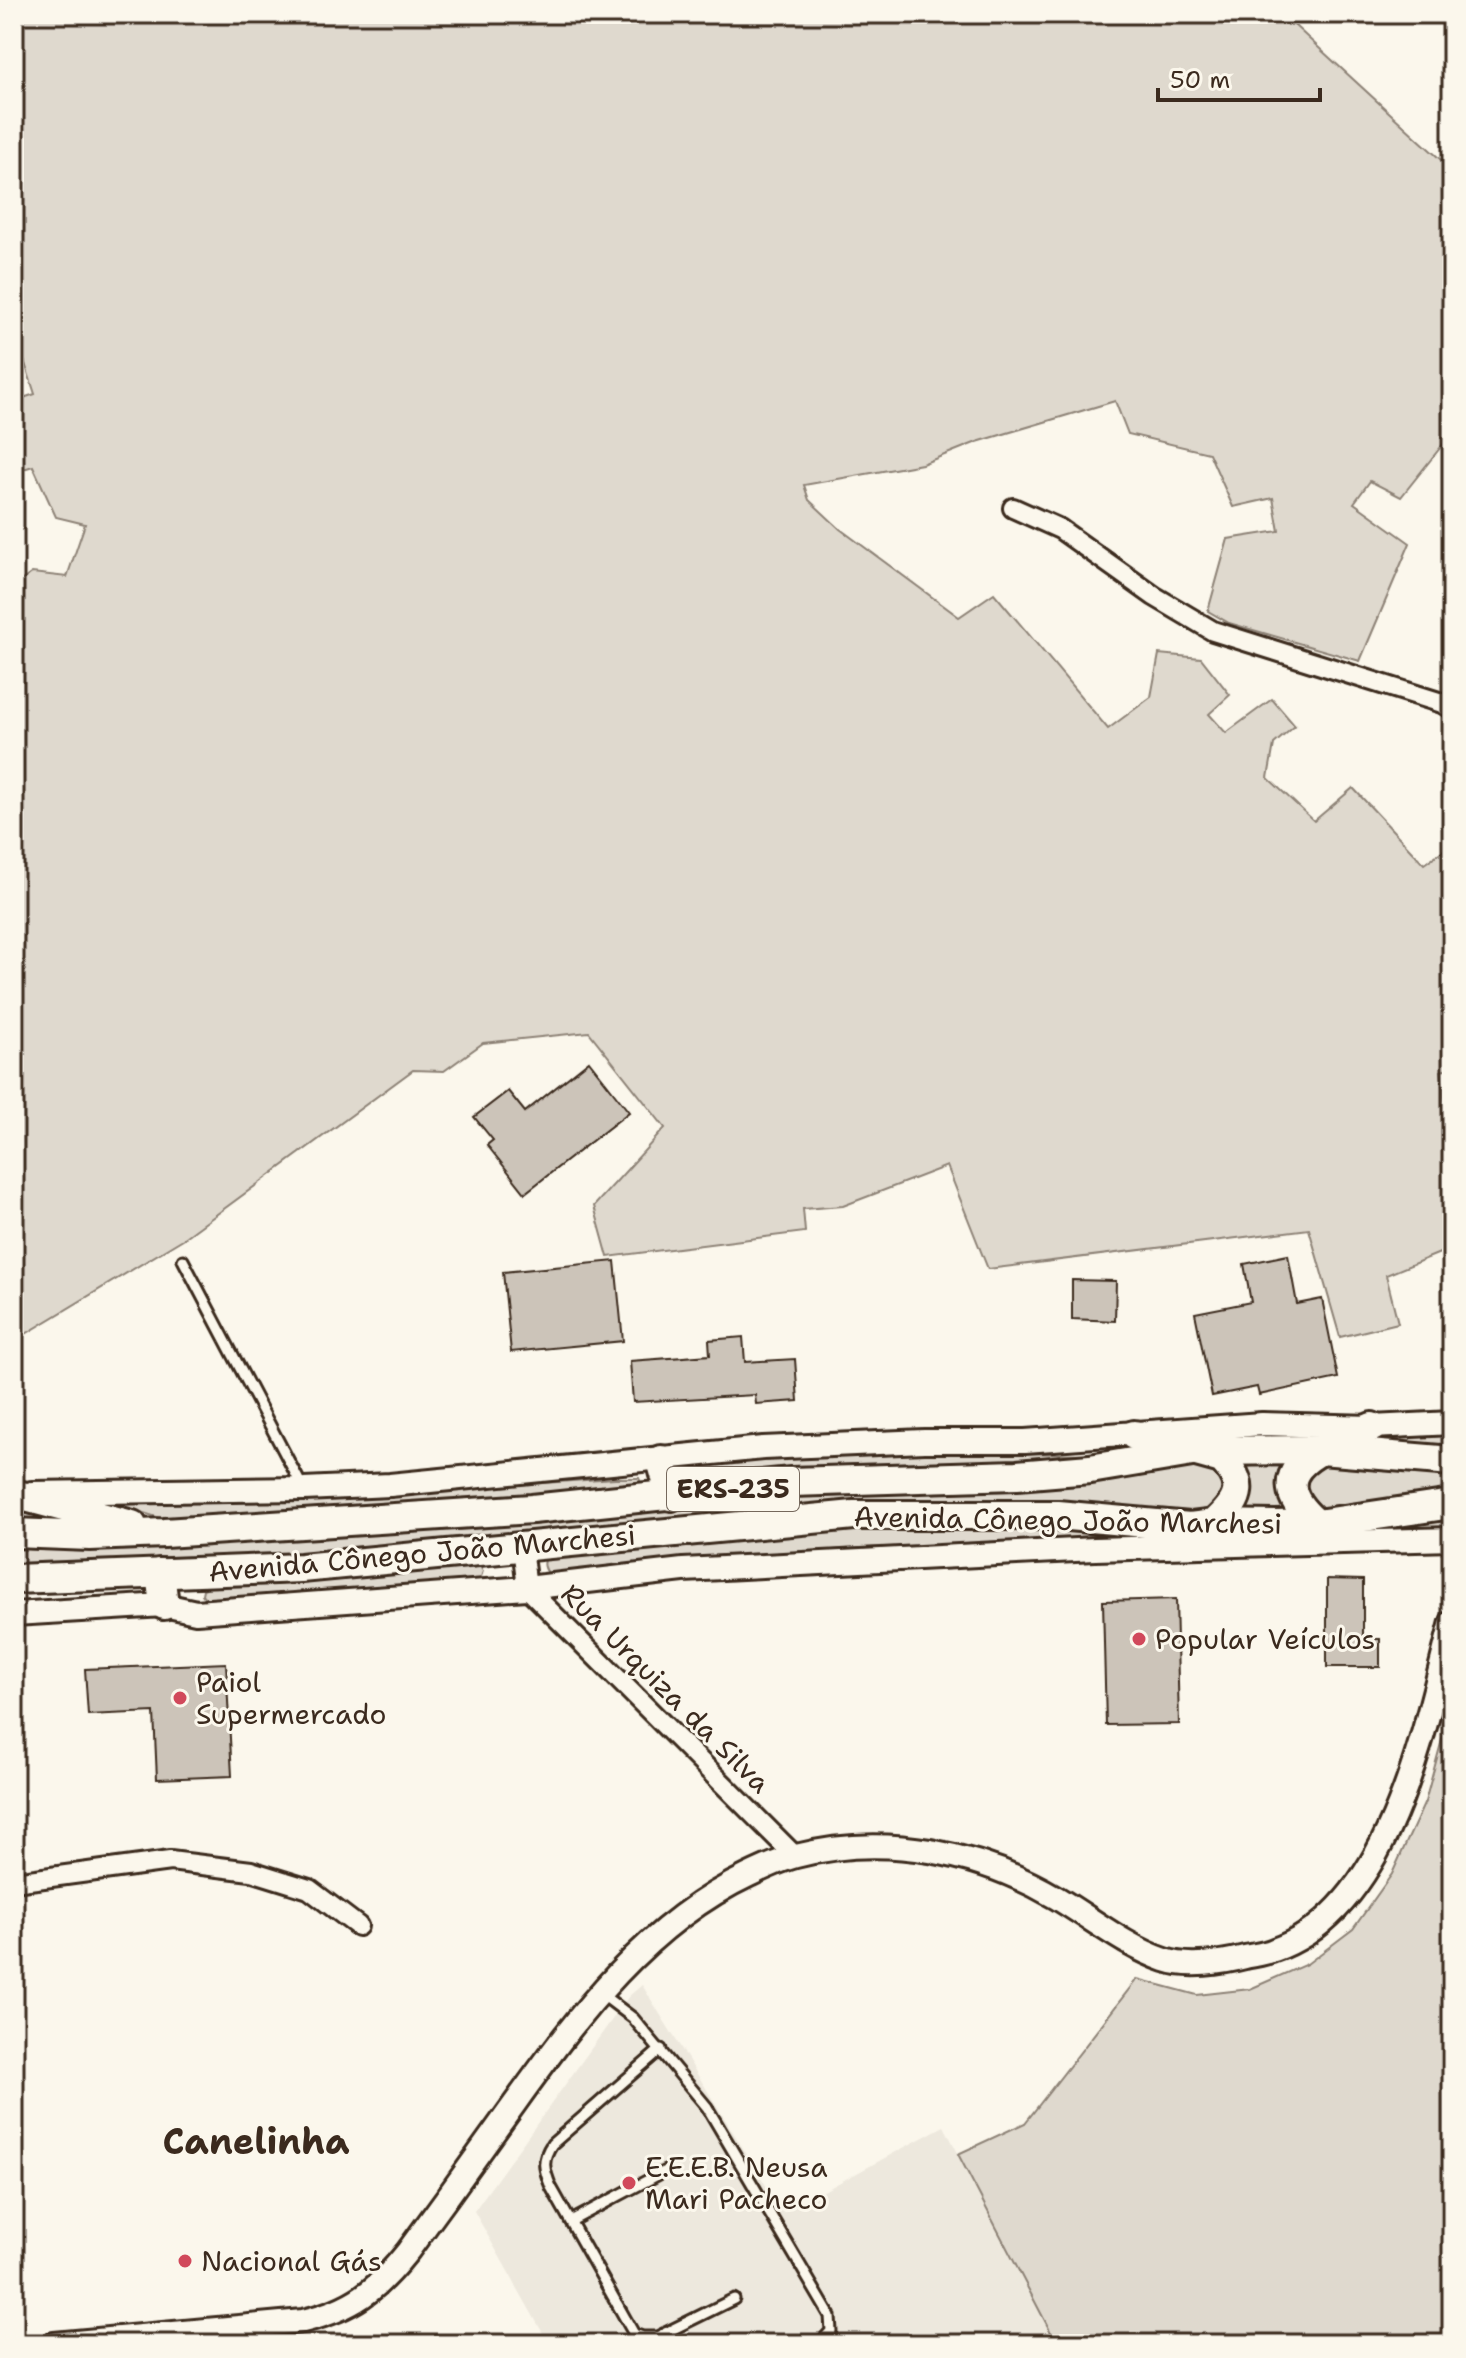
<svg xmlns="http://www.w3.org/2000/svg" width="1466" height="2358" font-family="'Shantell Sans',sans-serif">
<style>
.built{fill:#ede8dd}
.green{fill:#dfd9ce;stroke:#8d8276;stroke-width:2}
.building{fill:#ccc4b9;stroke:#3b2a1e;stroke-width:2}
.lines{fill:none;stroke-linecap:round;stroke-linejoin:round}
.service-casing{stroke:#3b2a1e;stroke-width:15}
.minor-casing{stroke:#3b2a1e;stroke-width:24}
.tertiary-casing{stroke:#3b2a1e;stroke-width:28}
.primary-casing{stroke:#3b2a1e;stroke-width:34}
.service{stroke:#fbf7ec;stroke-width:9}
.minor{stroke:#fbf7ec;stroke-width:18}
.tertiary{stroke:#fbf7ec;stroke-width:22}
.primary{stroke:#fbf7ec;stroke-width:28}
.poi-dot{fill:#d1495b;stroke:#fbf7ec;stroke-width:3}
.labels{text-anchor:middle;stroke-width:6;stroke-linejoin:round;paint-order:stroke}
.shield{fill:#fbf7ec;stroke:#75685c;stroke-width:2}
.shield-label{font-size:26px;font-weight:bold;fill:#3b2a1e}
.street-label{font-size:28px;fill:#3b2a1e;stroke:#fbf7ec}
.poi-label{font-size:28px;fill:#3b2a1e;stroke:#fbf7ec;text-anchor:start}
.district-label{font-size:36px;font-weight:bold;fill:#3b2a1e;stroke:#fbf7ec}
</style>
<rect width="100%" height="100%" fill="#fbf7ec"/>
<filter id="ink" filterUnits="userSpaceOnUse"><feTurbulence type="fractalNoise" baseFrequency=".0125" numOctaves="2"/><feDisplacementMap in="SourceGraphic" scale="16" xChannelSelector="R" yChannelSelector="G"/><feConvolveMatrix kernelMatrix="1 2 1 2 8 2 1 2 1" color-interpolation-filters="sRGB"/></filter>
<g filter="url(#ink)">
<polygon class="built" points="642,1985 783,2213 944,2126 1057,2344 549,2344 474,2211 629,1996"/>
<g class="green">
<polygon points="14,14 1282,14 1452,170 1452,433 1401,497 1370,481 1354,503 1410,543 1360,661 1229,623 1208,611 1228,539 1279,531 1273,498 1233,507 1209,453 1128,434 1115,401 977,442 922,464 804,485 809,500 840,529 959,617 994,593 1108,729 1151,697 1159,654 1201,658 1230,695 1209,714 1226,733 1272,699 1295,726 1274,744 1268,778 1314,821 1353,788 1424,864 1452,844 1452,1068 1441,1071 1452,1163 1452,1248 1386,1275 1398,1323 1340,1337 1309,1229 988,1269 947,1166 843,1206 803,1209 805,1232 608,1257 594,1206 665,1128 589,1032 483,1043 444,1071 413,1070 183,1239 14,1341 14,586 32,573 67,577 85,524 56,517 33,466 14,472 14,401 35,394 22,354 14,356"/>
<polygon points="1452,1432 1452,1452 1391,1444 1392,1438 1397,1434"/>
<polygon points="922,1452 1092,1454 1091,1460 679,1486 677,1467 759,1459"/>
<polygon points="1285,1462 1282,1498 1286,1513 1247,1515 1251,1487 1245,1467"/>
<polygon points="1331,1462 1452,1471 1452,1491 1333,1511 1319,1508 1303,1498 1305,1473"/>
<path d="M1192,1465c17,4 29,8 33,27l-19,22 -139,-7 -587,37 -466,23v-19l143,-4 637,-55z"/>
<polygon points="615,1478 639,1478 643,1488 306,1513 160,1518 114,1504 355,1496"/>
<polygon points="14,1507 91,1521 14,1526"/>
<polygon points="1444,1518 1447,1522 1445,1531 1342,1534"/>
<path d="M1061,1526l105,9 -123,8 -184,5 -173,13 -136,14c-6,-6 -7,-11 -4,-19l260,-25z"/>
<polygon points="472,1565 480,1567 483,1571 480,1580 474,1582 207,1601 202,1594 203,1589 211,1586 346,1579"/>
<polygon points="1452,1703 1452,2344 1057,2344 958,2154 1025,2123 1137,1979 1197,1995 1250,1989 1307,1964 1353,1929 1392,1874 1425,1802"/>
</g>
<g class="building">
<polygon points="589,1061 629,1112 525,1193 487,1145 493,1140 474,1117 508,1091 525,1112"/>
<polygon points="1288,1255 1297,1304 1322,1299 1338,1378 1259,1395 1257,1387 1212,1396 1195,1313 1251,1302 1244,1264"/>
<polygon points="615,1261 623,1341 511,1352 503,1272"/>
<polygon points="1072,1280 1116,1281 1115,1321 1072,1319"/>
<polygon points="743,1337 745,1362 795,1359 798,1401 756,1404 755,1395 633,1402 630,1361 710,1355 709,1340"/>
<polygon points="1327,1579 1363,1580 1363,1639 1380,1639 1380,1667 1327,1667"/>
<polygon points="1176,1599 1179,1724 1106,1725 1103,1601"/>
<polygon points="226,1663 232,1776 157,1779 154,1712 88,1715 85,1669"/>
</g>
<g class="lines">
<g class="service-casing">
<g id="service">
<polyline points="183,1260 302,1486"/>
<polyline points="600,1993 633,2018 707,2107 830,2316 831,2331 819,2344"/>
<path d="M661,2049l-109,95c-11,16 -8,26 -1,43l83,147 9,3h14l77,-38"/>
<polyline points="571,2221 665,2171"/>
</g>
</g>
<g class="minor-casing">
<g id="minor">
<polyline points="1013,508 1060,529 1154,596 1213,631 1442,703 1452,709"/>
<polyline points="522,1547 527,1588 795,1856"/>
<polyline points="14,1882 170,1861 251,1871 309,1889 358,1926"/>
</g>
</g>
<g class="tertiary-casing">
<g id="tertiary">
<polyline points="32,1493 304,1489 390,1485 763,1448 924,1441 1025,1441 1262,1424 1372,1427 1452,1423"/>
<polyline points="14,1614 164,1605 196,1612 527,1588 683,1570 1095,1549 1452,1539"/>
<path d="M54,2344l249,-23c50,-12 73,-30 105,-70 36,-49 72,-99 107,-148 64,-89 132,-180 234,-228 15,-7 31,-15 47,-19 89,-23 183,-4 261,42 35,21 70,49 108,62 23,8 57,3 80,-3 9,-2 20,-3 29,-7 118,-41 150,-222 178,-328"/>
</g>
</g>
<g class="primary-casing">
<g id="primary">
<path d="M1134,1435l88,24c26,27 16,43 -8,65"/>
<polyline points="661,1460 671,1496"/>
<polyline points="14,1494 132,1525"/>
<path d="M1317,1524c-65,-55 10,-77 55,-97"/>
<polyline points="14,1533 90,1536 164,1533 532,1509 791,1482 1017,1475 1090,1469 1198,1451 1321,1450 1452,1461"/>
<polyline points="160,1573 164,1605"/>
<polyline points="14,1579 301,1568 854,1515 1057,1515 1190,1527 1214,1524 1275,1525 1317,1524 1452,1504"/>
</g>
</g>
<use href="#service" class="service"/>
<use href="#minor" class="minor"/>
<use href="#tertiary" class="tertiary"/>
<use href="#primary" class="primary"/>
</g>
</g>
<g class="poi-dot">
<circle cx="1139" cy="1639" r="8"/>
<circle cx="180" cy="1698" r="8"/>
<circle cx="629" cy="2183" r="8"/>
<circle cx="185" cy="2261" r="8"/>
</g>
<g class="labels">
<rect class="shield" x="667" y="1467" width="132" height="44" rx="6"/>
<g class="shield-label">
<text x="733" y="1498">ERS-235</text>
</g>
<g class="street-label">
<text transform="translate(1068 1520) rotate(1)" y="10">Avenida Cônego João Marchesi</text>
<text transform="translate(422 1553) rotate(-5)" y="10">Avenida Cônego João Marchesi</text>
<text transform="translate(666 1688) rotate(45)" y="10">Rua Urquiza da Silva</text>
</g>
<g class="poi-label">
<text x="1155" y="1649">Popular Veículos</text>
<text x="196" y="1692">Paiol<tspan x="196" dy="32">Supermercado</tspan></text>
<text x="645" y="2177">E.E.E.B. Neusa<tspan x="645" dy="32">Mari Pacheco</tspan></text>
<text x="201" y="2271">Nacional Gás</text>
</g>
<g class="district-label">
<text x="256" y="2154">Canelinha</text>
</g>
</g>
<rect width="1466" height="2358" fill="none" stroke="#fbf7ec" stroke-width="48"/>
<rect x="24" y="24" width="1418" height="2310" fill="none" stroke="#3b2a1e" stroke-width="3" filter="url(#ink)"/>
<path d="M1158 88v12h162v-12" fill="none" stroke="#3b2a1e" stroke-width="4"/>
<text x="1170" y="88" font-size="24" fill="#3b2a1e" stroke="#fbf7ec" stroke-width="6" paint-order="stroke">50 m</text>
</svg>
